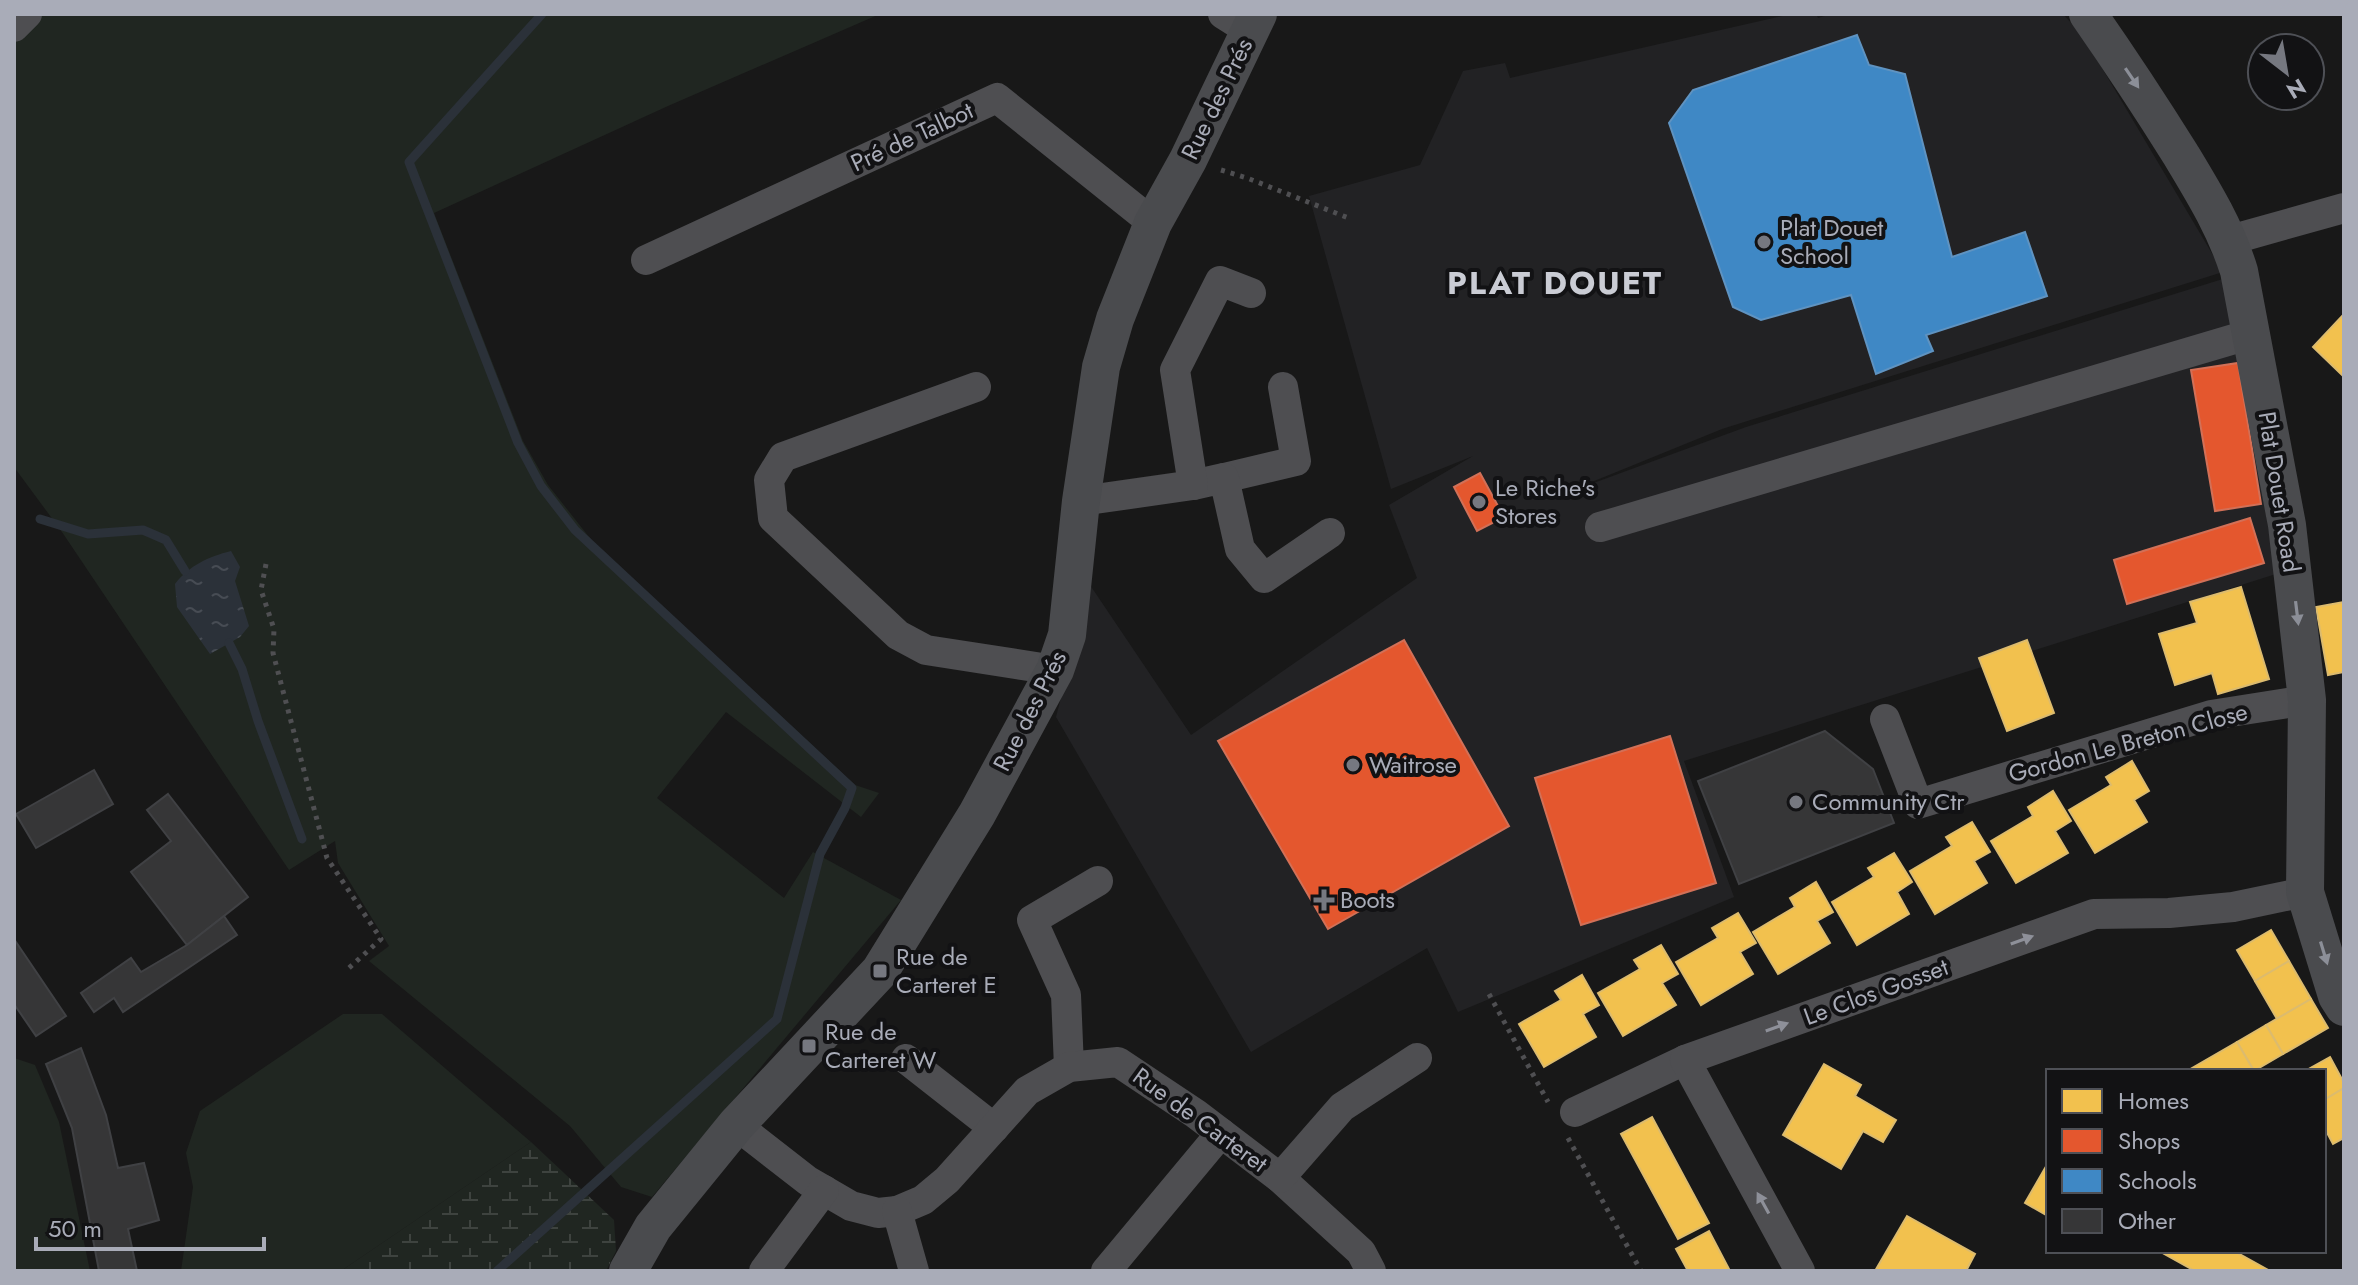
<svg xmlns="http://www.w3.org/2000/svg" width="2358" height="1285" font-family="Jost,sans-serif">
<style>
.built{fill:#222224}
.grass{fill:#202621}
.wetland{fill:url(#wetland-marsh)}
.water{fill:url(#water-ripples)}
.homes{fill:#f2c14e;stroke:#dcbb6e;stroke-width:2}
.shops{fill:#e4572e;stroke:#d27057;stroke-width:2}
.schools{fill:#3f88c5;stroke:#5f93c1;stroke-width:2}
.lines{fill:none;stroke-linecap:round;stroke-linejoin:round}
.stream{stroke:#2b3139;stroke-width:9}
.building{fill:#363637;stroke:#404144;stroke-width:2}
.path{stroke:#4f4f52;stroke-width:5;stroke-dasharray:4 6;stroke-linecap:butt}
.minor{stroke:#4e4e51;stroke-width:30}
.major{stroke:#4a4b4e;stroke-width:38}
.oneway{fill:#8c8f98}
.oneway2{fill:#8e9099}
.poi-dot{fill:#767880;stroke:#121214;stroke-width:3}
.labels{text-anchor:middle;stroke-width:8;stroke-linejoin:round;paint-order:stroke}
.street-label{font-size:24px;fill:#a9acb8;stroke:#121214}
.poi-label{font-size:24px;fill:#a9acb8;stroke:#121214;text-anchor:start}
.district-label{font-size:32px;font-weight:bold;letter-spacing:2px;fill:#caccd4;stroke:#121214}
</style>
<defs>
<pattern id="wetland-marsh" width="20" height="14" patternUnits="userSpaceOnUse" patternTransform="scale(2)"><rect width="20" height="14" fill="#202621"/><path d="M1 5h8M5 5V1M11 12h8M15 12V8" fill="none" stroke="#3e433f"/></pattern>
<pattern id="water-ripples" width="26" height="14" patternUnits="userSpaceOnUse" patternTransform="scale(2)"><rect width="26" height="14" fill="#2b3139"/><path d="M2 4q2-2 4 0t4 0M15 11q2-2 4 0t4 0" fill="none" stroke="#474c54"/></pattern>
</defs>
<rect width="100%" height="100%" fill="#181818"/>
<polygon class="built" points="1791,14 1816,14 1818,18 1831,14 2063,14 2083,36 2223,272 1722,429 1550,499 1746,427 2226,278 2276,574 1684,761 1734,897 1458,1012 1427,948 1251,1052 1056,717 1090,585 1191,735 1417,578 1389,505 1473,456 1391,489 1309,196 1420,165 1463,71 1505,63 1510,78"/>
<g class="grass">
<polygon points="14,14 880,14 668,106 434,213 523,441 548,485 593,542 855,785 879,793 861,817 726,712 657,798 784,898 813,852 901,900 652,1197 621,1187 570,1126 369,961 389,946 338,863 335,841 289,870 62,532 14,467"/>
<polygon points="343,1014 382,1014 531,1142 341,1271 181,1271 193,1187 186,1153 200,1111"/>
<polygon points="14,1058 35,1065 59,1122 90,1271 14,1271"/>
</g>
<polygon class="wetland" points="531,1142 614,1220 616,1251 606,1271 341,1271"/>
<path class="water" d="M231,551l9,16 -5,14 14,45 -9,11 -30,17 -33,-47 -2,-23c15,-19 33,-27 56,-33z"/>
<g class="homes">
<polygon points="2344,314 2344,377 2313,347"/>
<polygon points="2241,587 2269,679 2218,694 2212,673 2175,685 2159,634 2197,623 2190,602"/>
<polygon points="2344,602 2344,672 2328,675 2316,607"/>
<polygon points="2027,640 2054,713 2007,731 1979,658"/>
<polygon points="2132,761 2149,791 2134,800 2147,822 2095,853 2069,810 2111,785 2106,777"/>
<polygon points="2053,791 2071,821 2055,831 2068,853 2016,883 1991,841 2033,816 2028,807"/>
<polygon points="1972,822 1990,852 1974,861 1987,883 1935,914 1910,871 1952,846 1946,837"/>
<polygon points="1894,853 1912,882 1897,892 1909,914 1857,945 1832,902 1874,877 1868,868"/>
<polygon points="1816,882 1833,912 1817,921 1830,943 1778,974 1753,932 1795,907 1790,898"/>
<polygon points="1738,913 1756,943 1740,952 1753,974 1701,1005 1676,962 1718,938 1712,928"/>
<polygon points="2271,930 2289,961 2255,981 2237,950"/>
<polygon points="1661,945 1678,974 1662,983 1676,1005 1623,1036 1598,993 1640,969 1634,960"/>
<polygon points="2289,961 2311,999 2277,1019 2255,981"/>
<polygon points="1582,975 1599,1005 1583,1014 1596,1037 1544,1067 1519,1024 1561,1000 1555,991"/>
<polygon points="2311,999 2328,1028 2283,1054 2266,1025"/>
<polygon points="2266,1025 2283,1054 2254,1071 2237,1042"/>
<polygon points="2237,1042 2254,1071 2187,1071"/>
<polygon points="2330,1057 2344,1083 2344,1088 2324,1100 2324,1071 2305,1071"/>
<polygon points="1824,1064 1861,1085 1855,1096 1896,1120 1883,1142 1863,1131 1841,1169 1783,1135"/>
<polygon points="2344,1088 2344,1138 2333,1144 2324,1127 2324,1100"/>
<polygon points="1652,1117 1709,1223 1678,1239 1621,1134"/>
<polygon points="2048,1163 2048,1216 2025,1203"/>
<polygon points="1907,1216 1975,1254 1966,1271 1875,1271"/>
<polygon points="1709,1231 1730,1271 1688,1271 1676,1249"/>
<polygon points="2159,1251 2234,1251 2270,1271 2195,1271"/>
</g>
<g class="shops">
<polygon points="2238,363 2261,504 2215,511 2191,370"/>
<polygon points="1480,473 1504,517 1477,531 1454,487"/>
<polygon points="2250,518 2264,563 2127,604 2114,560"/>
<polygon points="1404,640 1509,826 1328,929 1218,741"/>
<polygon points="1670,736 1716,883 1581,925 1535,778"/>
</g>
<polygon class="schools" points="1857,35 1869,65 1905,74 1952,257 2025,232 2047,296 1926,335 1933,351 1876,374 1851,295 1761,320 1733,307 1669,123 1693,90"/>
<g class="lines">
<g class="stream">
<polyline points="40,519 88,534 143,530 166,540 185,571"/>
<polyline points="229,643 242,669 258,721 302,839"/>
<polyline points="497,1271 777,1019 820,854 845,808 852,788 575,530 541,486 518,443 409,162 542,14"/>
</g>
</g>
<g class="building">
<polygon points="1825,731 1873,769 1894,823 1739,884 1698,781"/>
<polygon points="94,770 113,804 36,848 16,814"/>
<polygon points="168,794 248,897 187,945 131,872 171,841 147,810"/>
<polygon points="224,916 237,935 123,1012 114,998 94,1012 81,993 131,958 141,972 187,945"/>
<polygon points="14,939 66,1016 36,1036 14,1004"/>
<polygon points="81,1048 106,1115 118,1168 144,1163 159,1220 128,1229 137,1271 99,1271 72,1128 46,1064"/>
</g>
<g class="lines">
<g class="path">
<polyline points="1221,170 1247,178 1351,219"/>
<polyline points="266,564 261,590 274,629 273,653 327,858 381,939 349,968"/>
<polyline points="1489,994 1548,1102"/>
<polyline points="1568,1138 1641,1271"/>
</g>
<g class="minor">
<polyline points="1223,14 1250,31"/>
<polyline points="14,27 27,14"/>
<polyline points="2230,240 2344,208"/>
<polyline points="646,260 997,98 1153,223"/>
<polyline points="976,387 783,457 769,480 773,518 898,635 926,650 1055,670"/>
<polyline points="1224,478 1296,461 1283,387"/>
<polyline points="1193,485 1224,478 1240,549 1264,578 1330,533"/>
<polyline points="1081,501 1193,485 1175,370 1220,281 1251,293"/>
<polyline points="1600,527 2251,334"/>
<polyline points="1885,719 1918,804 2211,715 2307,700"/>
<polyline points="906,1059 994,1128"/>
<polyline points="1069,1067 1066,995 1032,920 1098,881"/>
<polyline points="1575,1112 1685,1060"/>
<polyline points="736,1125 808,1181 851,1206 878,1213 897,1211 923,1200 947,1180 1027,1091 1069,1067 1118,1062 1196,1114 1280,1178 1361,1252 1371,1271"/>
<polyline points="1280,1178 1342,1107 1417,1058"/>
<polyline points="897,1211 914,1271"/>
<polyline points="764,1271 824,1190"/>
<polyline points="1106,1271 1221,1133"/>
<polyline points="1800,1271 1685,1060 2094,914 2169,913 2233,907 2305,892"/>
</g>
<g class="major">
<path d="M2088,14c32,46 63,93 93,141 23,38 45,74 58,116l48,254 20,175 -2,192 32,104 7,11"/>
<polyline points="628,1271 653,1227 736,1125 880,971 977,814 1055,670 1067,635 1081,501 1101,367 1115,319 1153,223 1188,160 1258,14"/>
</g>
</g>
<defs><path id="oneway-solid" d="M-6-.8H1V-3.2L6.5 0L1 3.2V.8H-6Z" transform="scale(2)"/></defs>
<g class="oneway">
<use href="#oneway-solid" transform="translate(2132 78) rotate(56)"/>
<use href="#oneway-solid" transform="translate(2297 613) rotate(83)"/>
<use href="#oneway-solid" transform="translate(2324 953) rotate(73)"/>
</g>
<g class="oneway2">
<use href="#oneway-solid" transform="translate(2022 940) rotate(-20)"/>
<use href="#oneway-solid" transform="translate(1777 1027) rotate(-20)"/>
<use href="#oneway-solid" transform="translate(1763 1203) rotate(-119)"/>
</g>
<g class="poi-dot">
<circle cx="1764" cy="242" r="8"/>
<circle cx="1479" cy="502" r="8"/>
<circle cx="1353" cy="765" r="8"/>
<circle cx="1796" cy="802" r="8"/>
<path d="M1320 888h8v8h8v8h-8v8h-8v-8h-8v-8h8z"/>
<rect x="872" y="963" width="16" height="16" rx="4"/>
<rect x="801" y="1038" width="16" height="16" rx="4"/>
</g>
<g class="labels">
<g class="street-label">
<text transform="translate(1217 99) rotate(-64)" y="8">Rue des Prés</text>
<text transform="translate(912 137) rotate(-25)" y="8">Pré de Talbot</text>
<text transform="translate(2279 492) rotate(81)" y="8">Plat Douet Road</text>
<text transform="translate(1030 711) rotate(-63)" y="8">Rue des Prés</text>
<text transform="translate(2128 743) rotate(-15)" y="8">Gordon Le Breton Close</text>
<text transform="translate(1876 992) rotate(-20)" y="8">Le Clos Gosset</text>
<text transform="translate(1200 1120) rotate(36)" y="8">Rue de Carteret</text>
</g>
<g class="poi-label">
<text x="1780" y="236">Plat Douet<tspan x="1780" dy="28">School</tspan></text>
<text x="1495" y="496">Le Riche's<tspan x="1495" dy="28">Stores</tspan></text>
<text x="1369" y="773">Waitrose</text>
<text x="1812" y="810">Community Ctr</text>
<text x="1340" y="908">Boots</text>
<text x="896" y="965">Rue de<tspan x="896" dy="28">Carteret E</tspan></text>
<text x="825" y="1040">Rue de<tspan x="825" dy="28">Carteret W</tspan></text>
</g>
<g class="district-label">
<text x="1555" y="294">PLAT DOUET</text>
</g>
</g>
<rect width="2358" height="1285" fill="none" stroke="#a9acb8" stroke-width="32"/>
<rect x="2046" y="1069" width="280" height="184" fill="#121214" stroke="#4e5056" stroke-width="2"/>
<rect x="2062" y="1089" width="40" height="24" fill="#f2c14e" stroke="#4e5056" stroke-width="2"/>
<text x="2118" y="1109" font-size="24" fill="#a9acb8">Homes</text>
<rect x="2062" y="1129" width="40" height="24" fill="#e4572e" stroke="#4e5056" stroke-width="2"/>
<text x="2118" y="1149" font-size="24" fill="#a9acb8">Shops</text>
<rect x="2062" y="1169" width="40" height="24" fill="#3f88c5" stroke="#4e5056" stroke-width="2"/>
<text x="2118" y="1189" font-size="24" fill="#a9acb8">Schools</text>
<rect x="2062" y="1209" width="40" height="24" fill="#363637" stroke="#4e5056" stroke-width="2"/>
<text x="2118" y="1229" font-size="24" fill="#a9acb8">Other</text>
<g transform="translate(2286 72) rotate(149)"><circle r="38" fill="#121214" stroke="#4e5056" stroke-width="2"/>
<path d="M0-6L14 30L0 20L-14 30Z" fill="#767880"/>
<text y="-12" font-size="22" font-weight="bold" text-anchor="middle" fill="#a9acb8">N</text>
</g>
<path d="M36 1237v12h228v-12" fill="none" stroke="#a9acb8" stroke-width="4"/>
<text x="48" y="1237" font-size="24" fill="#a9acb8" stroke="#121214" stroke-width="6" paint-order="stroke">50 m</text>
</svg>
